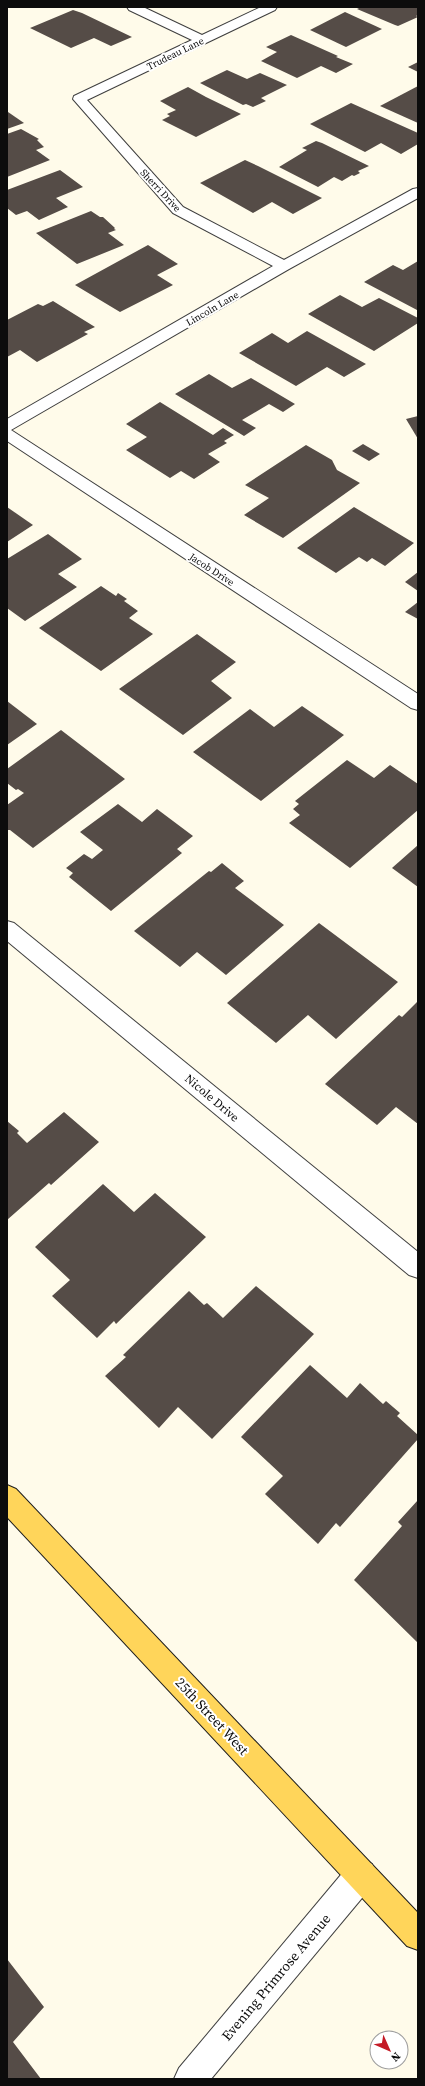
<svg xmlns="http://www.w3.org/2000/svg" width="425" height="2086" font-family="'Source Serif 4',serif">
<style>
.building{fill:#554c47}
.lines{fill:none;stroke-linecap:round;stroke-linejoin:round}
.minor-casing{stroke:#3f3f3f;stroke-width:2}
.major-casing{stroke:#1d1d1d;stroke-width:2}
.minor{fill:#fff;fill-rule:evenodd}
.major{fill:#ffd55a;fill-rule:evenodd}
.labels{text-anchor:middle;stroke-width:4;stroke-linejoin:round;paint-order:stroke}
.far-street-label{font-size:10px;fill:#0c0c0c;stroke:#fff}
.street-label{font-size:12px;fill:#0c0c0c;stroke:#fff}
.near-street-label{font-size:14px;fill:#0c0c0c;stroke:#fff}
</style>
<rect width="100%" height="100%" fill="#fffbea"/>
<g class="building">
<polygon points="361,7 415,7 418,8 418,15 416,16 418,17 398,26 395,25 357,9"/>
<polygon points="73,10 82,13 132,37 111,46 94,38 71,48 30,28"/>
<polygon points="345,12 382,29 346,47 310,30"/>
<polygon points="291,35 338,56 336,57 353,64 336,73 321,66 297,78 261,61 277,52 266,47"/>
<polygon points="418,62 418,72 408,67"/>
<polygon points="227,70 247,79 260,73 287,85 261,98 266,101 253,107 246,104 243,105 200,83"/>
<polygon points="418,86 418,123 380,106"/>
<polygon points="188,87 206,97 241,114 196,137 162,120 170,116 167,114 176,110 160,101"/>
<polygon points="351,103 418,133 418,144 401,154 381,143 365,152 310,124"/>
<polygon points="7,112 8,112 24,123 7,129"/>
<polygon points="21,129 39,139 37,140 44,147 36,150 50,160 7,177 7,134"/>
<polygon points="316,141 322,143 369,166 358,171 360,173 354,176 352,175 342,181 334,177 318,187 279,167 307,150 302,148"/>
<polygon points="245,160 258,166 322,198 293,214 272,202 253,213 200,183"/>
<polygon points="60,170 83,187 56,198 68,207 39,220 27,211 16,215 7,208 7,190"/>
<polygon points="91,211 100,217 103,217 115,228 114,229 116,230 108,233 124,245 77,264 36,233"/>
<polygon points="148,245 178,264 157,275 173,285 120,312 75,285"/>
<polygon points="418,261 417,310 364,282 393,265 403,270"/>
<polygon points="340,295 362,307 379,298 418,318 418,323 374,351 308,314"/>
<polygon points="53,301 95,327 84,332 88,334 37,362 20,350 7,357 7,320 38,304 43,306"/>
<polygon points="307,331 366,364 344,377 327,367 296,386 239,353 272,333 288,343"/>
<polygon points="209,374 232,388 251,378 295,404 283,412 269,404 242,420 256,428 244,436 175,394"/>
<polygon points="160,402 213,435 223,428 234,435 224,441 227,443 208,454 220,462 194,479 181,471 170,478 126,450 147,437 126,424"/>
<polygon points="418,416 418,439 406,419"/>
<polygon points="363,444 380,454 369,461 352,451"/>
<polygon points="306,445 332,460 337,470 360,483 283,538 244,515 269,498 245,485"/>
<polygon points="7,507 33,525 7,542"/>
<polygon points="354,507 414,543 385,566 372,558 367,562 359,557 336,573 297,548"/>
<polygon points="48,534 82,559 58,574 77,587 25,621 7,608 7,559"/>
<polygon points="418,572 418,591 405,582"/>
<polygon points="101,586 116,596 118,593 127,599 124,601 138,611 129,618 153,634 101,671 39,628"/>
<polygon points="418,602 418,619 405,612"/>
<polygon points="197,634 236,662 211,681 232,698 183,735 119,689"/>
<polygon points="7,701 37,724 7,745"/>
<polygon points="302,706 344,735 261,801 193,752 250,709 274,727"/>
<polygon points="61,730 125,779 33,848 10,830 7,830 7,805 24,793 18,789 16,790 7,783 7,769"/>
<polygon points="347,760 374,778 390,765 418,784 418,810 350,868 289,823 300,815 293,809 299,804 295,801"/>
<polygon points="118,804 142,822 157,809 193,836 177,849 182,853 111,911 69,877 73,873 66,868 84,854 92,859 103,850 80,832"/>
<polygon points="418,845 418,887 392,868"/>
<polygon points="222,863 244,881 235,888 284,925 226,975 197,952 180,967 134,931 209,871 211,872"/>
<polygon points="319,923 398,982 336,1039 308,1015 276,1043 227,1003"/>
<polygon points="417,1002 418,1124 396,1107 377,1125 325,1084 399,1015 402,1017"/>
<polygon points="64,1112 99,1142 51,1185 49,1183 7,1220 7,1121 19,1131 17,1133 27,1143"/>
<polygon points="103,1184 134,1212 155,1193 206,1237 116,1324 114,1321 97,1338 52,1296 70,1280 35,1247"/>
<polygon points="256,1286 314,1334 212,1439 178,1407 159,1428 105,1376 126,1357 123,1355 189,1291 204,1305 207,1303 223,1318"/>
<polygon points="310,1365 347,1398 360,1383 383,1404 386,1401 400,1413 397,1416 418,1435 418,1439 340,1527 336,1523 318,1544 265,1494 283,1476 241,1437"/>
<polygon points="418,1500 418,1643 354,1580 402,1526 398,1522"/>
<polygon points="7,1959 44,2007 13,2042 41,2079 7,2079"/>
</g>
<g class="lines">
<g class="minor-casing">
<g id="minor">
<polygon points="127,7 143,7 202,35 261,7 277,7 275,10 87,100 183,207 284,260 413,189 418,188 418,198 289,269 11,430 418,694 418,710 411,708 7,441 7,419 273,266 173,213 73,99 74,96 192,40 129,10"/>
<polygon points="7,921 14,923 418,1252 418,1278 409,1275 7,941"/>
<polygon points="361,1860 372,1864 376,1875 372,1886 211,2079 174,2079 179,2068 350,1864"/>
</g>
</g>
<g class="major-casing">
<polygon id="major" points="7,1485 16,1489 418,1913 418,1950 407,1946 7,1517"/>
</g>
<use href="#minor" class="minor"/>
<use href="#major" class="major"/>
</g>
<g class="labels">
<g class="far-street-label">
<text transform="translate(175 53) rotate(-26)" y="4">Trudeau Lane</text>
<text transform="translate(161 190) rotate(47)" y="4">Sherri Drive</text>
<text transform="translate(212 308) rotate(-30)" y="4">Lincoln Lane</text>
<text transform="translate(212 569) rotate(33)" y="4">Jacob Drive</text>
</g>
<g class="street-label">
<text transform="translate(212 1098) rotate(40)" y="4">Nicole Drive</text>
</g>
<g class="near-street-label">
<text transform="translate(212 1716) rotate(47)" y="5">25th Street West</text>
<text transform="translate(276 1977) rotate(-50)" y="5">Evening Primrose Avenue</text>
</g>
</g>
<rect width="425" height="2086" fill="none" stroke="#0c0c0c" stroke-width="16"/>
<g transform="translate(389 2050) rotate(135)"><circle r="19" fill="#ffffff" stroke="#9e9e9e"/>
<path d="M0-3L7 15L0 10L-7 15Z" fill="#c41b26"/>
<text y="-6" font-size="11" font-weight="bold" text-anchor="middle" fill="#0c0c0c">N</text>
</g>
</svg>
